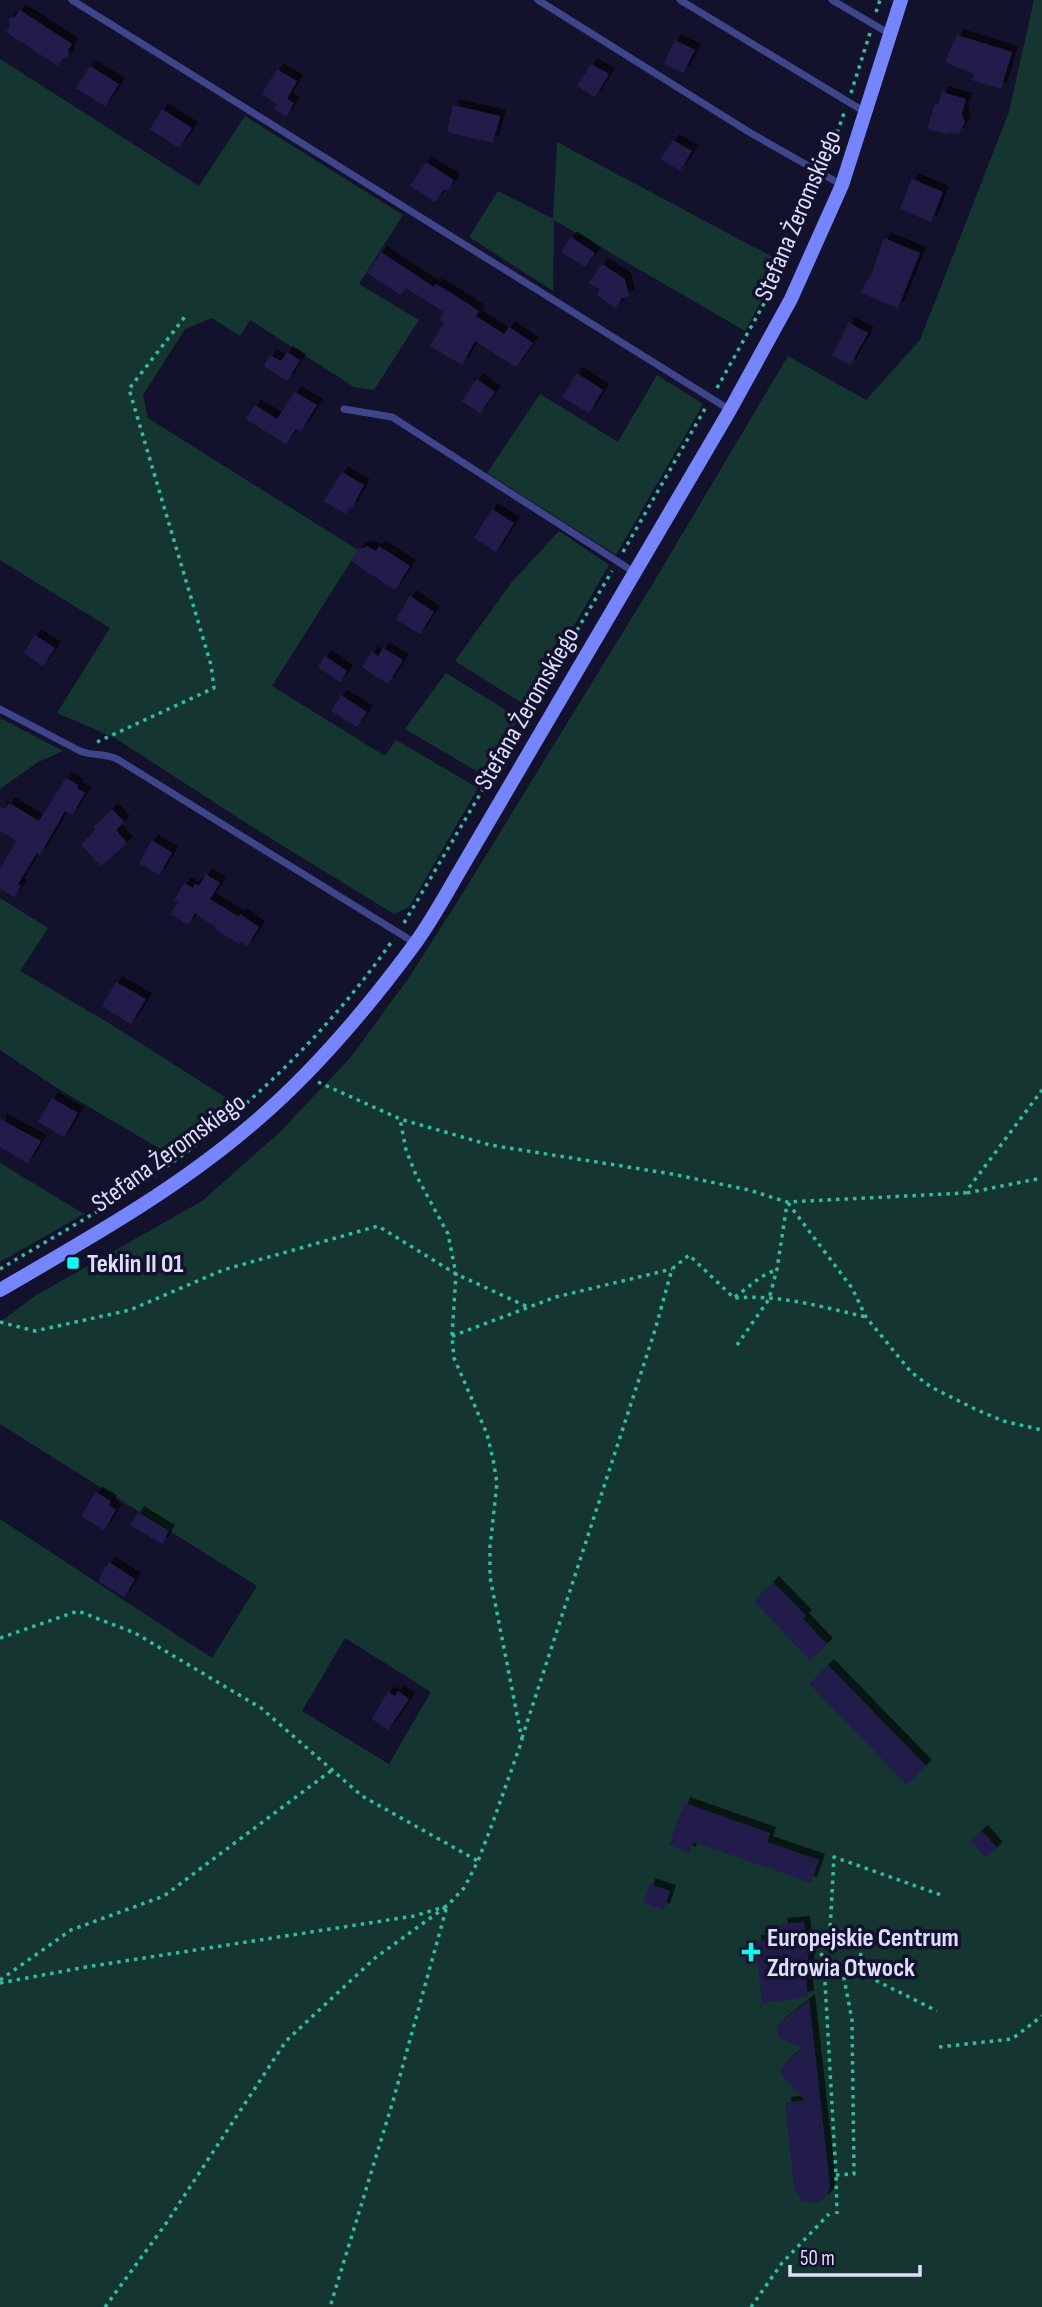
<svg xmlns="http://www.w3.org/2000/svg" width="1042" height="2307" font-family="'Sofia Sans Condensed',sans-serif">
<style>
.green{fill:#153630;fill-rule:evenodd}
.building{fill:#211e4c;filter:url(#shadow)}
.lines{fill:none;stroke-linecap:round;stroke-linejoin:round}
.path{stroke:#33bca1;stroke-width:3.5;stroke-dasharray:3.5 5;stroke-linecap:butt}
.service{stroke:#3e458a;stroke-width:7}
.secondary{stroke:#7685fd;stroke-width:14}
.poi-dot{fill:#0dfbf2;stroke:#13122c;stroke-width:2.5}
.labels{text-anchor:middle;stroke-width:7;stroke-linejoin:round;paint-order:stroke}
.street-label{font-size:26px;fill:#dddefe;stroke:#13122c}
.poi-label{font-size:26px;font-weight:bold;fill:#dddefe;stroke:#13122c;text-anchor:start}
</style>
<defs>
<filter id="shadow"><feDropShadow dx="6" dy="-6" stdDeviation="0" flood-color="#0009"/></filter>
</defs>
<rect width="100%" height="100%" fill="#13122c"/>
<g class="green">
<path d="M1034,0h8v2307h-1042v-788l212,139 45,-72 -257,-162v-102l35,-26 167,-95 77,-68 72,-76 59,-81 51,-80 191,-311 136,-229 78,44 54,-60 89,-228zM345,1638l86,54 -42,72 -87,-53z"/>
<polygon points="0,59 199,186 245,116 403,215 359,284 419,320 374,390 354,387 250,320 240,336 212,318 185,329 143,395 148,418 358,550 272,686 385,756 396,740 478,788 409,907 394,914 254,828 115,738 57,713 110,628 0,560"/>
<polygon points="557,142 782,262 745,331 554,220 553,291 469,237 498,191 553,219"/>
<polygon points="657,375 703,404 616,555 487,473 540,394 618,442"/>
<polygon points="559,531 609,565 527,706 455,661 511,583"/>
<polygon points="446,673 519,718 485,776 405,729"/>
<polygon points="0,718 63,751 38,762 0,789"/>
<polygon points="0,898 48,928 20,971 104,1020 236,1104 172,1156 57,1088 0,1050"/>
<polygon points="0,1163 84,1214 0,1262"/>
</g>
<g class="building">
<polygon points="20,10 72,44 68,50 69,57 62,59 58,66 6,32 10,26 8,19 15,17"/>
<polygon points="957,35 1012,52 1001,89 972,80 974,74 945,62"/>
<polygon points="675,40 695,50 683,73 664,64"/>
<polygon points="591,64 609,74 595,97 577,86"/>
<polygon points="90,66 119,84 105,106 76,88"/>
<polygon points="277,69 297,81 287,99 294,103 286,116 274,109 277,104 262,94"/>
<polygon points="942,92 966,99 962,113 965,123 958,134 948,132 947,134 927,129 935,104 938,105"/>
<polygon points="453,105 500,116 493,143 447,132"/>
<polygon points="162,109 192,128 179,148 150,129"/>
<polygon points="673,140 692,151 680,171 661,159"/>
<polygon points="426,162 454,180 447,191 444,189 435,202 410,186"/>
<polygon points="912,179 943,192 931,222 900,209"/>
<polygon points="571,237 595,253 585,267 561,252"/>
<polygon points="884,238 920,253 898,308 861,293 867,280 870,279"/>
<polygon points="381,252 434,287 436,284 456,296 479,311 476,316 504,334 509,327 533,343 516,367 475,341 462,365 430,346 444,323 439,320 444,312 406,288 401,295 367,273"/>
<polygon points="602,264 625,279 629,296 622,298 616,308 597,295 600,290 589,283"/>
<polygon points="849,323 868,333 850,365 832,355"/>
<polygon points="287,352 300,360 287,381 264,366 270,355 281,361"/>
<polygon points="577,373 603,390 589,413 562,397"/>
<polygon points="477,379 495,392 480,413 462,401"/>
<polygon points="295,392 317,405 301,431 296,429 286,444 246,419 255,405 277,419"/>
<polygon points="342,472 364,485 352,508 350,507 346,514 324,501"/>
<polygon points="492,509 514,523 496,552 474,538"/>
<polygon points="367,546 376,551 379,546 410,566 395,590 351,561 358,550"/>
<polygon points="410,596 434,612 420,634 396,619"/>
<polygon points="35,635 55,648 43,666 24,653"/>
<polygon points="383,648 403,660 388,684 362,667 372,652 378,656"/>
<polygon points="325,656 347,671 340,682 318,667"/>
<polygon points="341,695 367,712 357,727 331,711"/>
<polygon points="66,778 78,785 77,788 85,793 72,815 65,811 40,855 37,853 18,884 21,886 14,897 0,888 0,868 17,841 0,831 0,806 5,809 9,803 39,821"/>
<polygon points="112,809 124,822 116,830 127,843 101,866 81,845 96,829 93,828"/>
<polygon points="152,840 172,853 159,875 139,863"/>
<polygon points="206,874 220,883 210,899 239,917 240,914 259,927 247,946 241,942 239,944 216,930 217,928 195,913 188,925 171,914 178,902 174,900 185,883 193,888 195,884 199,886"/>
<polygon points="116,982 146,999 131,1024 102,1006"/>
<polygon points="52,1098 78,1113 64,1137 38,1122"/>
<polygon points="0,1119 41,1141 28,1163 0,1147"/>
<polygon points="96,1492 111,1501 109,1505 116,1510 104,1530 81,1516"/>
<polygon points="138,1512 169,1531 162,1544 130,1525"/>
<polygon points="109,1562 135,1579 124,1597 98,1581"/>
<polygon points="773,1582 806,1616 803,1619 827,1644 810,1661 754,1601"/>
<polygon points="828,1665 926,1766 907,1785 809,1684"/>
<polygon points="398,1691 409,1699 388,1730 372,1719 373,1717 388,1692 395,1696"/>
<polygon points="684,1803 770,1833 767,1842 819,1860 811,1883 693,1842 690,1853 669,1845"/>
<polygon points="982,1831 997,1848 986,1858 971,1841"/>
<polygon points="649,1884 670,1891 664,1910 643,1903"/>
<polygon points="804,1922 810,1977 806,1977 808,1997 762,2003 755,1941 783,1939 781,1924"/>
<polygon points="809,2000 830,2186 828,2194 823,2200 816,2203 802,2201 794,2189 785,2103 805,2100 782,2076 781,2071 783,2065 803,2048 781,2039 777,2035 777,2029 779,2024"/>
</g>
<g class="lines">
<g class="path">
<polyline points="876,12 880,0"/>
<polyline points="851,93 870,33"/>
<polyline points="826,165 844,113"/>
<polyline points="717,388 785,266 818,186"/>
<polyline points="623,552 706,407"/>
<polyline points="97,742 214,688 211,665 129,389 187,314"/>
<polyline points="404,923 612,571"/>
<polyline points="318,1082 400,1119 490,1145 672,1174 749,1190 787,1202 965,1193 1042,1090"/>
<polyline points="967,1193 1042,1178"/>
<polyline points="788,1203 852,1288 866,1317 911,1372 931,1387 975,1409 1003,1421 1042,1430"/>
<path d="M0,1269c63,-38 130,-74 189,-119 77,-58 148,-130 203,-209"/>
<polyline points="735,1297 761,1277 777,1269"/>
<polyline points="0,1322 35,1331 130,1310 223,1270 378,1226 456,1274 528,1307"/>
<polyline points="452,1336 556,1297 672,1269"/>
<polyline points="737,1345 769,1299 777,1269 787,1204"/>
<polyline points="0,1638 78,1611 135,1633 261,1708 362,1796 478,1861"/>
<path d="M522,1738l133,-408 17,-61 17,-14 45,43c44,-4 89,9 132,19"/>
<polyline points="830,1930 820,1948 824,1965 843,1973 853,1969 861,1959 860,1945 849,1932 830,1930 834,1857 944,1896"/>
<polyline points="824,1965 836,2175 837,2214"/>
<polyline points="853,1969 937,2011"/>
<polyline points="0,1980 71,1930 164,1896 332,1770"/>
<polyline points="0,1983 86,1967 414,1916 447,1906 464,1888 478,1861 493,1822 522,1740 490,1577 490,1547 497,1483 493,1459 487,1434 454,1358 452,1336 456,1274 448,1234 416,1175 406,1150 400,1119"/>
<polyline points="939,2047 1012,2039 1042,2016"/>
<polyline points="836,2175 854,2174 852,2020 843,1973"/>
<polyline points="105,2307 165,2225 286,2041 375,1958 447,1906 393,2101 330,2307"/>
<polyline points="751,2307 782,2263 829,2214"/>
</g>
<g class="service">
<polyline points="72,0 730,410"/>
<polyline points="538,0 749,132 842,185"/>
<polyline points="680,0 865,112"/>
<polyline points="832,0 890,34"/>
<polyline points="344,409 392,417 634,572"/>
<path d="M0,709l80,42c12,5 25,2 37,8l298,184"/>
</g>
<path class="secondary" d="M0,1290c86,-50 174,-99 250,-164 62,-52 116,-116 164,-181 17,-23 31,-49 45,-73l271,-462 61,-111 51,-114 59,-185"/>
</g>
<g class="poi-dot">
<rect x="66" y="1256" width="14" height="14" rx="3.5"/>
<path d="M747.5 1941.5h7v7h7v7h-7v7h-7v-7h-7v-7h7z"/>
</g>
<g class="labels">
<g class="street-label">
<text transform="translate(797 215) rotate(-67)" y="9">Stefana Żeromskiego</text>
<text transform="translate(526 708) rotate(-60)" y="9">Stefana Żeromskiego</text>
<text transform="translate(168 1152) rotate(-36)" y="9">Stefana Żeromskiego</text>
</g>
<g class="poi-label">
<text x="87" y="1272">Teklin II 01</text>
<text x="767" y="1946">Europejskie Centrum<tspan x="767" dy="30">Zdrowia Otwock</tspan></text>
</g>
</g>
<path d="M790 2265v10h130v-10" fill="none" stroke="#dddefe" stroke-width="3.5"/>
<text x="800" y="2265" font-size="21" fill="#dddefe" stroke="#13122c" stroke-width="5" paint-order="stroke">50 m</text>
</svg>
